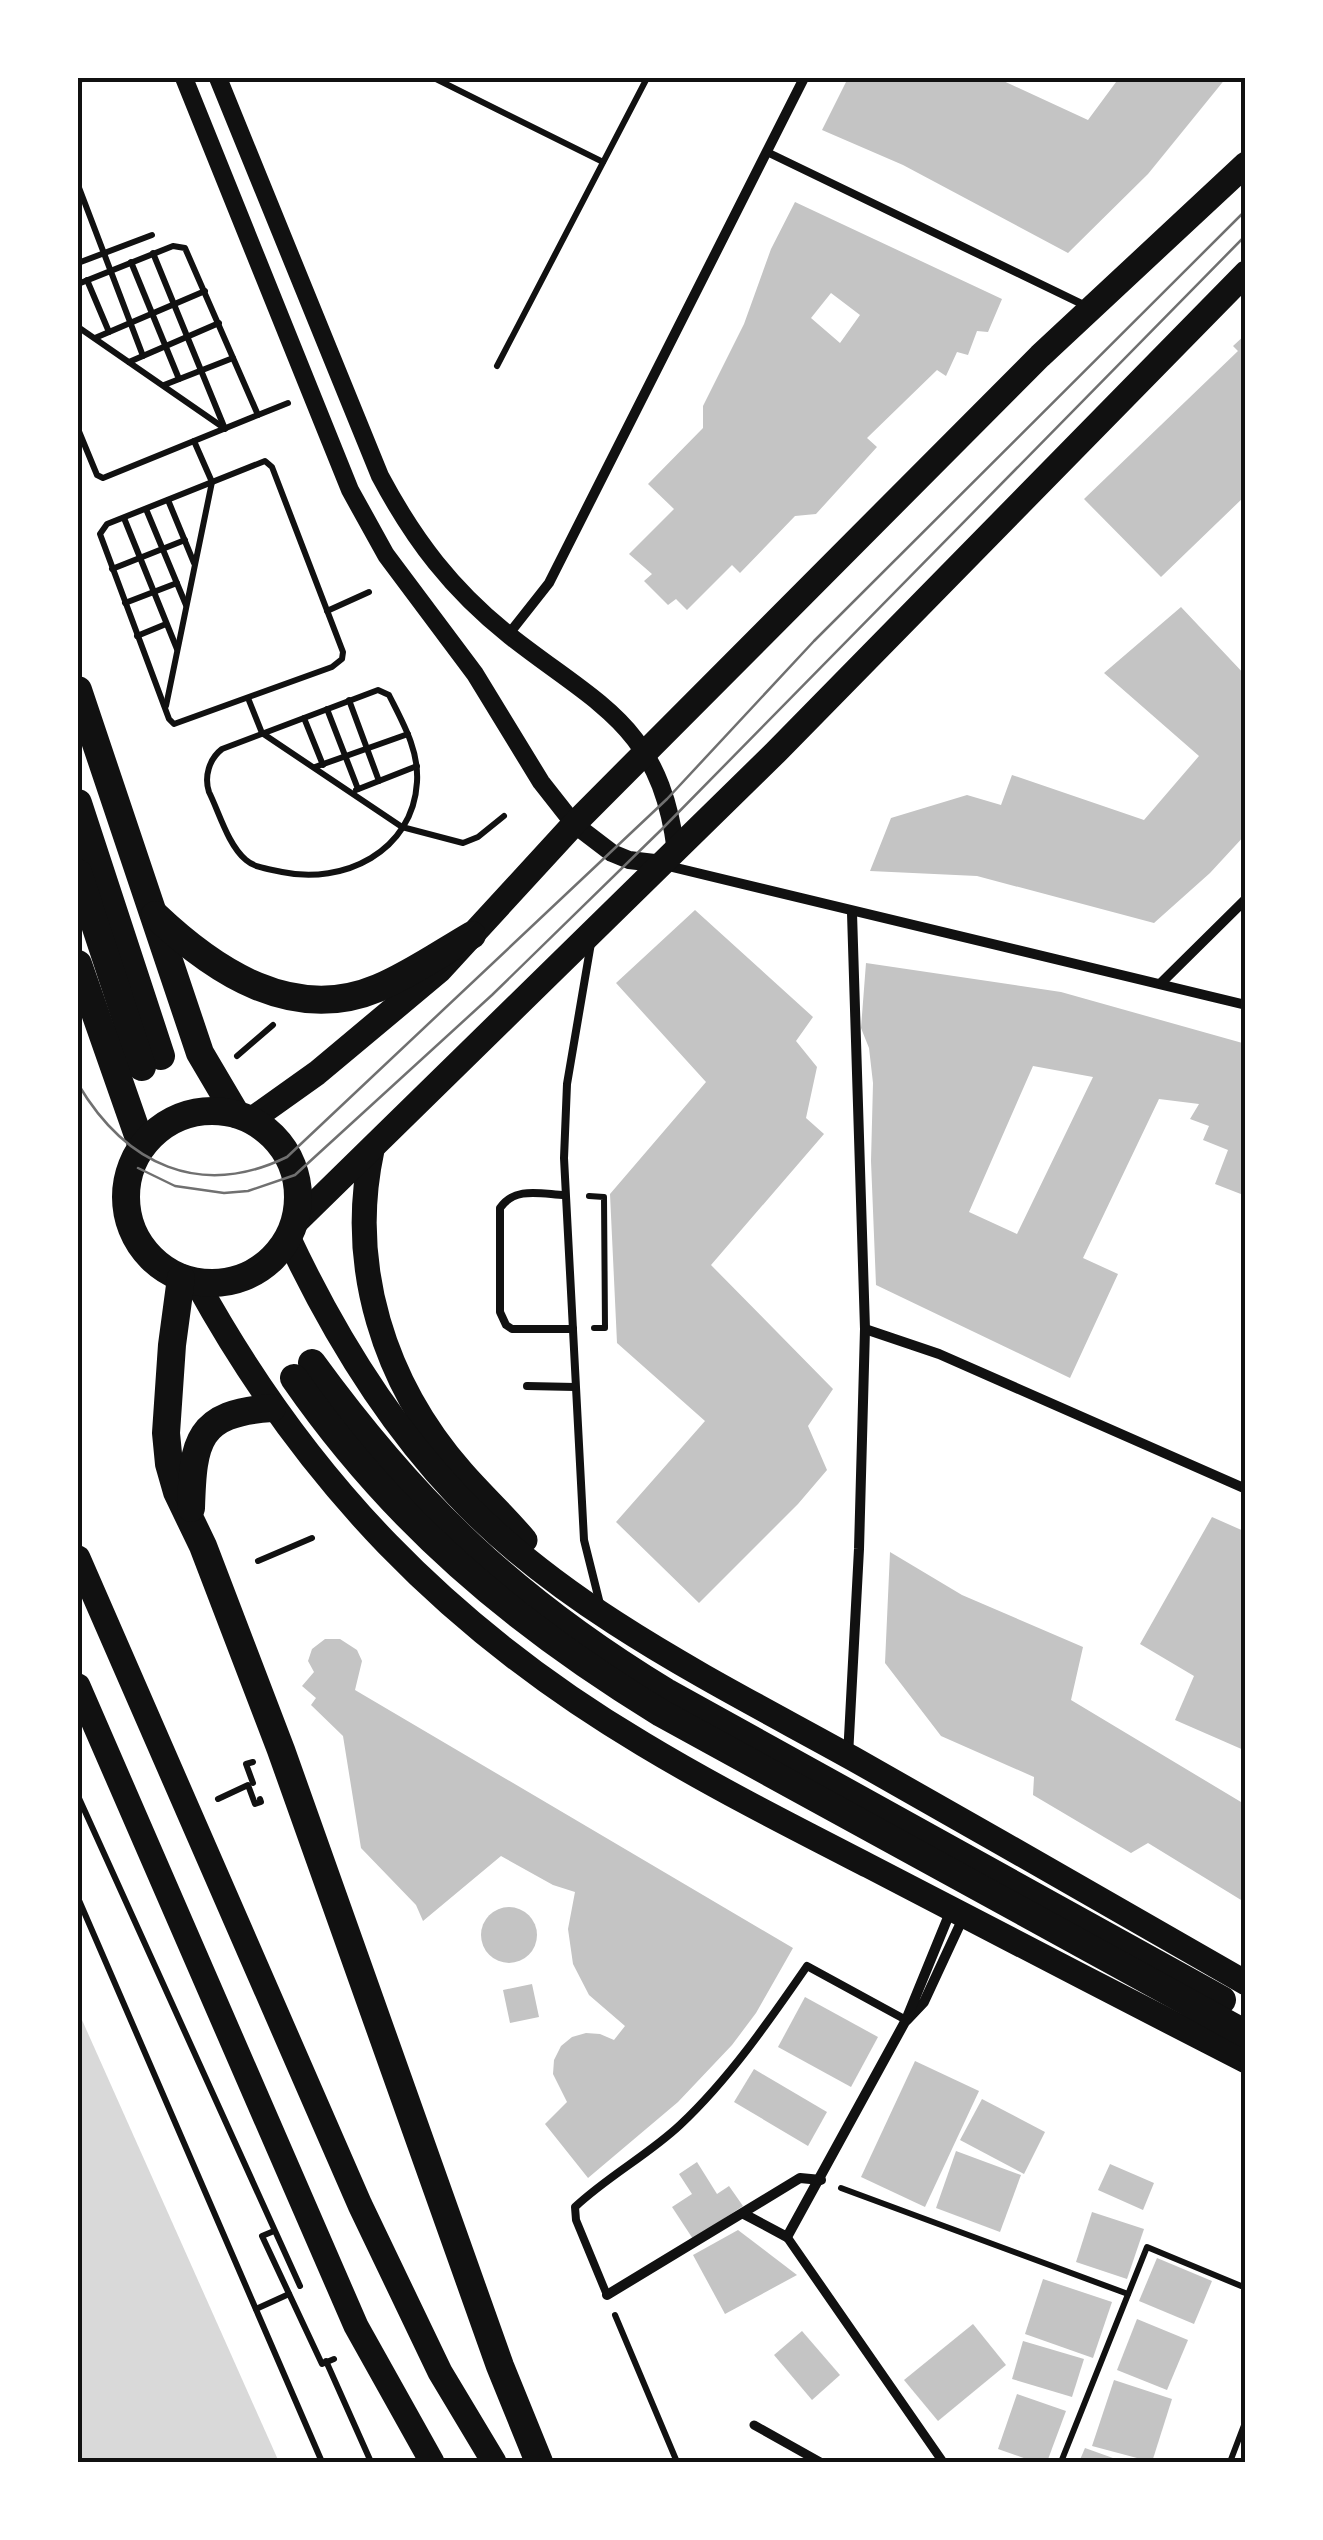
<svg xmlns="http://www.w3.org/2000/svg" width="1323" height="2540" font-family="'DM Sans',sans-serif">
<style>
.water{fill:#d9d9d9}
.building{fill:#c4c4c4;fill-rule:evenodd}
.lines{fill:none;stroke-linecap:round;stroke-linejoin:round}
.path{stroke:#111;stroke-width:6}
.service{stroke:#111;stroke-width:8}
.pedestrian{stroke:#111;stroke-width:9}
.minor{stroke:#111;stroke-width:10}
.tertiary{stroke:#111;stroke-width:18}
.primary{stroke:#111;stroke-width:25}
.trunk{stroke:#111;stroke-width:28}
.tram{stroke:#707070;stroke-width:2.5}
.neatline{fill:none;stroke:#111;stroke-width:4}
</style>
<rect width="100%" height="100%" fill="#fff"/>
<polygon class="water" points="78,2011 279,2462 78,2462"/>
<g class="building">
<polygon points="848,78 997,78 1088,120 1119,78 1226,78 1148,174 1068,253 903,165 822,130"/>
<path d="M795,202l207,97 -14,33 -11,-1 -9,24 -11,-3 -11,24 -9,-6 -70,68 10,9 -61,67 -21,2 -55,57 -8,-8 -45,45 -11,-11 -8,6 -24,-24 8,-7 -23,-20 45,-45 -26,-25 55,-56v-22l41,-82 27,-75zM831,293l29,22 -20,28 -29,-25z"/>
<polygon points="1246,334 1246,495 1161,577 1084,499 1238,351 1233,346"/>
<polygon points="1181,607 1246,676 1246,834 1210,873 1154,923 977,876 870,871 891,818 967,795 1001,805 1012,775 1144,820 1199,756 1104,673"/>
<polygon points="695,910 813,1017 796,1041 817,1067 806,1118 824,1134 711,1265 833,1389 808,1426 827,1470 798,1504 699,1603 616,1522 705,1421 617,1343 610,1194 706,1082 616,983"/>
<path d="M866,963l195,29 185,52v152l-31,-12 13,-34 -25,-10 6,-14 -19,-7 9,-15 -40,-5 -76,159 35,16 -48,104 -194,-93 -5,-124 2,-78 -4,-35 -8,-20zM1033,1066l60,11 -76,157 -48,-22z"/>
<polygon points="1212,1517 1246,1532 1246,1751 1175,1720 1194,1676 1140,1644"/>
<polygon points="890,1552 962,1595 1083,1647 1071,1700 1246,1805 1246,1903 1148,1843 1131,1853 1033,1795 1034,1777 941,1736 885,1663"/>
<polygon points="325,1639 340,1639 357,1650 362,1661 355,1690 793,1948 756,2013 732,2045 678,2102 588,2178 545,2124 567,2102 553,2074 554,2060 561,2046 572,2037 586,2033 600,2034 614,2040 625,2026 589,1995 573,1964 568,1929 575,1892 553,1885 501,1856 423,1921 416,1905 361,1848 343,1736 311,1705 316,1698 302,1686 314,1672 308,1661 312,1649"/>
<circle cx="509" cy="1935" r="28"/>
<polygon points="532,1984 539,2017 510,2023 503,1990"/>
<polygon points="805,1997 878,2037 851,2087 778,2047"/>
<polygon points="915,2061 979,2091 925,2207 861,2177"/>
<polygon points="754,2069 827,2112 808,2146 734,2102"/>
<polygon points="982,2099 1045,2132 1024,2174 960,2140"/>
<polygon points="956,2151 1021,2175 1000,2232 936,2208"/>
<polygon points="697,2162 717,2194 729,2186 743,2206 693,2239 672,2207 692,2194 679,2174"/>
<polygon points="1110,2164 1154,2183 1143,2210 1098,2190"/>
<polygon points="1092,2212 1144,2229 1127,2279 1076,2262"/>
<polygon points="738,2230 797,2275 725,2314 693,2255"/>
<polygon points="1157,2258 1212,2281 1194,2324 1139,2301"/>
<polygon points="1043,2279 1112,2302 1093,2358 1025,2334"/>
<polygon points="1137,2319 1188,2340 1167,2390 1117,2370"/>
<polygon points="973,2324 1006,2365 938,2421 904,2380"/>
<polygon points="802,2331 840,2375 812,2400 774,2355"/>
<polygon points="1023,2341 1084,2359 1072,2397 1012,2379"/>
<polygon points="1114,2380 1172,2399 1152,2462 1092,2446"/>
<polygon points="1017,2394 1066,2411 1047,2462 1035,2462 998,2449"/>
<polygon points="1085,2448 1124,2462 1079,2462"/>
</g>
<g class="lines">
<g class="path">
<polyline points="434,78 603,162"/>
<polyline points="78,84 81,78"/>
<polyline points="78,185 143,356"/>
<polyline points="153,253 225,429"/>
<polyline points="131,262 179,379"/>
<polyline points="78,263 152,235"/>
<polyline points="87,280 109,332"/>
<polyline points="78,284 173,246 185,248 258,415 103,478 97,475 78,429"/>
<polyline points="78,327 224,428"/>
<polyline points="95,338 205,291"/>
<polyline points="129,362 219,323"/>
<polyline points="497,366 647,78"/>
<polyline points="164,385 233,358"/>
<polyline points="258,415 288,403"/>
<polygon points="265,461 272,467 343,652 342,659 332,667 174,724 169,719 100,534 107,524"/>
<polyline points="168,500 194,563"/>
<polyline points="146,509 186,605"/>
<polyline points="124,518 177,649"/>
<polyline points="112,569 185,540"/>
<polyline points="125,603 177,583"/>
<polyline points="327,611 369,592"/>
<polyline points="137,636 166,624"/>
<path d="M378,690l11,5c14,28 30,55 28,87 -4,70 -74,103 -135,90 -13,-3 -27,-4 -36,-12 -18,-15 -27,-48 -37,-68 -5,-15 0,-33 13,-43z"/>
<polyline points="248,698 262,733 402,827 463,843 478,837 504,816"/>
<polyline points="349,700 379,781"/>
<polyline points="166,706 212,482 194,441"/>
<polyline points="327,709 358,789"/>
<polyline points="304,718 323,765"/>
<polyline points="315,767 408,734"/>
<polyline points="356,790 417,766"/>
<polyline points="237,1056 273,1025"/>
<polyline points="589,1196 604,1197 605,1328 594,1328"/>
<polyline points="258,1561 312,1538"/>
<polyline points="253,1762 246,1764 253,1783"/>
<polyline points="78,1796 300,2286"/>
<polyline points="218,1799 248,1785 255,1804 261,1802 260,1799"/>
<polyline points="78,1898 322,2462"/>
<polyline points="841,2188 1128,2294"/>
<polyline points="274,2231 262,2236 322,2364 334,2359"/>
<polyline points="256,2309 289,2294"/>
<polyline points="615,2315 677,2462"/>
<polyline points="326,2361 371,2462"/>
<polyline points="1061,2462 1147,2247 1246,2288"/>
<polyline points="1230,2462 1246,2420"/>
</g>
<g class="service">
<polyline points="767,152 1084,305"/>
<polyline points="591,943 567,1084 564,1158 584,1540 600,1604"/>
<path d="M565,1195c-24,-1 -50,-9 -65,13v104l6,13 6,4h61"/>
<polyline points="527,1386 575,1387"/>
<path d="M607,2295l-31,-75 -1,-13c33,-31 73,-52 105,-82 49,-46 89,-104 127,-159l99,54"/>
</g>
<g class="pedestrian">
<polyline points="787,2237 943,2462"/>
<polyline points="754,2425 820,2462"/>
</g>
<g class="minor">
<polyline points="508,635 549,583 804,78"/>
<polyline points="664,865 1246,1005"/>
<polyline points="1161,983 1246,899"/>
<polyline points="865,1329 939,1354 1246,1489"/>
<polyline points="848,1756 859,1549 865,1329 852,913"/>
<polyline points="907,2020 924,2002 963,1918"/>
<polyline points="744,2214 787,2237 906,2020 951,1910"/>
<polyline points="607,2295 800,2178 821,2180"/>
</g>
<g class="tertiary">
<polyline points="184,78 350,490 386,555 475,674 541,782 574,824 612,853 629,860 663,864"/>
<path d="M218,78l162,398c34,64 72,114 130,160 89,70 150,89 166,215"/>
</g>
<g class="primary">
<polyline points="251,1120 317,1073 439,971 574,824 1040,356 1246,164"/>
<path d="M372,1150c-25,116 12,233 90,322 20,23 43,44 63,68"/>
<polyline points="294,1224 776,752 1246,273"/>
<path d="M288,1237c44,94 98,183 169,258 107,114 260,188 395,263 132,74 262,150 394,225"/>
<path d="M197,1283c109,198 251,345 446,461 73,44 150,83 226,122 126,66 251,130 377,195"/>
<polyline points="78,1558 360,2205 440,2372 494,2462"/>
<polyline points="78,1686 356,2326 432,2462"/>
</g>
<g class="trunk">
<polyline points="78,690 200,1053 236,1114"/>
<polyline points="78,803 161,1056"/>
<polyline points="78,873 142,1067"/>
<path d="M155,915c59,56 138,109 223,73 33,-14 63,-35 94,-53"/>
<polyline points="78,964 141,1144"/>
<circle cx="212" cy="1197" r="86"/>
<polyline points="181,1278 172,1345 166,1433 169,1464 177,1492 203,1546 281,1750 500,2366 539,2462"/>
<path d="M312,1363c104,143 203,237 354,329l556,308"/>
<path d="M294,1378c99,143 220,245 367,335l585,321"/>
<path d="M191,1508c2,-67 6,-95 81,-100"/>
</g>
<g class="tram">
<path d="M78,1084c48,81 122,115 209,73l380,-358 147,-158 432,-431"/>
<polyline points="138,1168 175,1186 224,1193 248,1191 295,1175 492,995 662,829 1246,235"/>
</g>
</g>
<rect width="1323" height="2540" fill="none" stroke="#ffffff" stroke-width="160"/>
<rect x="80" y="80" width="1163" height="2380" class="neatline"/>
</svg>
